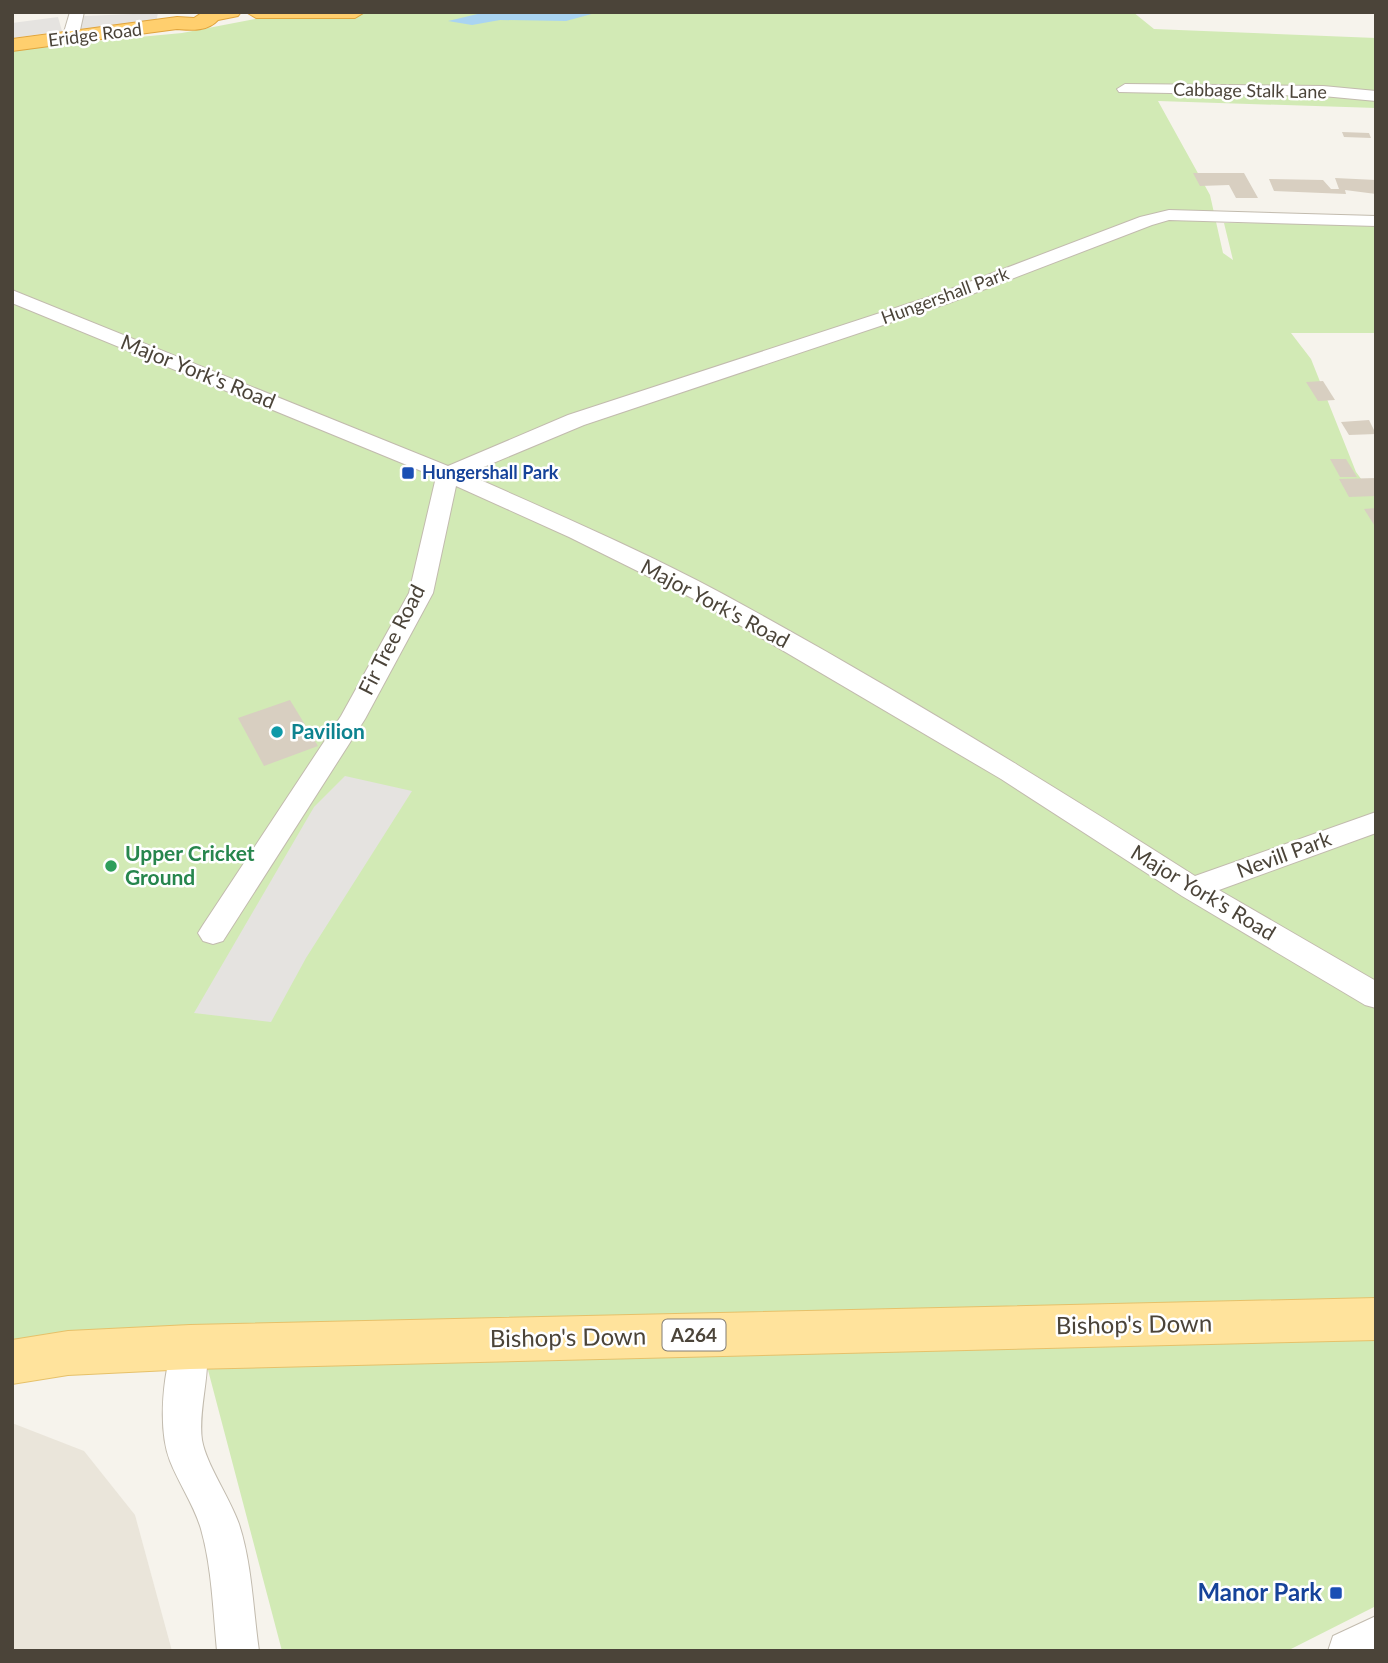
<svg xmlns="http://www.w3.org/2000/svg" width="1388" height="1663" font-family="Lato,sans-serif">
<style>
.residential{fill:#eae5da}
.green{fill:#d2eab5}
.parking{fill:#e5e3e0}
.water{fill:#a9d4f2}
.building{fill:#d8cfc1}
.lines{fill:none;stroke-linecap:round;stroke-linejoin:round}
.minor-casing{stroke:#c2bbae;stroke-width:2}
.major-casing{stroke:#e6c16a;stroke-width:2}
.highway-casing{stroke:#e0a43c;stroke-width:2}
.minor{fill:#fff;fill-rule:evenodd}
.major{fill:#ffe39c;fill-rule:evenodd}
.highway{fill:#ffcf6e;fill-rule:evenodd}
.transit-dot{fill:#1a4fb4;stroke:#fff;stroke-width:2.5}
.culture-dot{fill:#0f9aa8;stroke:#fff;stroke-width:2.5}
.leisure-dot{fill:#2e9e5b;stroke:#fff;stroke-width:2.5}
.labels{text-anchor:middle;stroke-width:5;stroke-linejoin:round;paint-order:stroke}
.far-street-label{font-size:18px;fill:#4b4439;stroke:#fff}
.far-transit-label{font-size:18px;font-weight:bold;fill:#164399;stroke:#fff;text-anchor:start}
.shield{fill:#fff;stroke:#817c74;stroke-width:2}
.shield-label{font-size:19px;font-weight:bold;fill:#4b4439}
.street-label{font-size:21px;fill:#4b4439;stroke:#fff}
.culture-label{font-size:21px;font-weight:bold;fill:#0d838f;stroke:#fff;text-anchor:start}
.leisure-label{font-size:21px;font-weight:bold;fill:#27864d;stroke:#fff;text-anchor:start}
.near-street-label{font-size:24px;fill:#4b4439;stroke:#fff}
.near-transit-label{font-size:24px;font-weight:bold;fill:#164399;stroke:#fff;text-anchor:end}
</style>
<rect width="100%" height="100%" fill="#f6f3ec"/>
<polygon class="residential" points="12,1423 84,1451 135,1515 172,1651 12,1651"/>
<polygon class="green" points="397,12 1133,12 1154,29 1376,38 1376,108 1158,101 1210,195 1223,253 1233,260 1224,223 1376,224 1376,333 1291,333 1311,359 1356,472 1376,499 1376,1606 1287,1651 282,1651 198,1332 12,1343 12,49 182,33 255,19"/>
<g class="parking">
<polygon points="158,13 155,26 80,30 84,16"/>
<polygon points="58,17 62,31 12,38 12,23"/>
<polygon points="345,776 412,791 306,958 271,1022 194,1013 314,807"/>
</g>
<polygon class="water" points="486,12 599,12 566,21 500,20 472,25 448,21"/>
<g class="building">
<polygon points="1342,132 1369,133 1371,138 1344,137"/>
<polygon points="1193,173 1244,173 1258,198 1236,198 1229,185 1200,186"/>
<polygon points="1335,178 1376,180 1376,194 1345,190 1346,194 1274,191 1269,179 1323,180 1331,189 1339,189"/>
<polygon points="1323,381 1335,400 1318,401 1306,382"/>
<polygon points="1369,420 1376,434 1349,435 1341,422"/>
<polygon points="1330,459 1346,459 1357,477 1340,477"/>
<polygon points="1376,478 1376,496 1349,497 1339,479"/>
<polygon points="1376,508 1376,528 1364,509"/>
<polygon points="290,700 318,746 264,766 238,718"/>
</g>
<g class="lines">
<g class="minor-casing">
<g id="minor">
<polygon points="70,12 84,12 78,39 70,44 62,39"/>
<polygon points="1125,84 1323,86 1376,91 1376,101 1323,96 1119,92 1117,89"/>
<path d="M1169,210l207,6v10l-207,-6 -17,5 -203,78 -365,122 -117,49c85,38 172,75 254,119 162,88 319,184 474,283l181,-64v21l-157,57 157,91v27l-11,-3 -183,-109 -181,-117 -299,-176 -133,-66 -113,-51 -23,107 -68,126 -142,222 -10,3 -10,-3 -5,-8 5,-8 138,-209 68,-123 27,-116 -424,-174v-13l436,176 120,-51 367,-120 205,-78z"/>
<path d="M190,1330l13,5c12,28 -6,72 -1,105 4,24 28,58 37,84 13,40 14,85 20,127h-42c-4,-41 -5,-83 -16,-122 -7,-24 -22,-45 -31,-68 -13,-33 -7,-94 7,-126z"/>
<polygon points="1376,1616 1376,1651 1328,1651 1333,1636"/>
</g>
</g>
<g class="major-casing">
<polygon id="major" points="1376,1298 1376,1340 190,1369 68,1375 12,1384 12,1340 68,1331 190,1325"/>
</g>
<g class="highway-casing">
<g id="highway">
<path d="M203,12h38l-3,4 -20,4c-11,12 -27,10 -41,9l-165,22v-12l165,-22 17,1z"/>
<polygon points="246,12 365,12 355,18 256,18"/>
</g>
</g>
<use href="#minor" class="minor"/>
<use href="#major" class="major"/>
<use href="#highway" class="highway"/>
</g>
<g class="transit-dot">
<rect x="401" y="466" width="14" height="14" rx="3.5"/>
<rect x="1329" y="1586" width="14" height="14" rx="3.5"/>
</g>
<circle class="culture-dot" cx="277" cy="732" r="7"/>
<circle class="leisure-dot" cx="111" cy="866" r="7"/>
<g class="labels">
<g class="far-street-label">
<text transform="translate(95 35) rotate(-7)" y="6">Eridge Road</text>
<text transform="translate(1250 91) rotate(1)" y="6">Cabbage Stalk Lane</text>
<text transform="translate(945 296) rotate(-20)" y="6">Hungershall Park</text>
</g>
<g class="far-transit-label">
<text x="422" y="479">Hungershall Park</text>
</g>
<rect class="shield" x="662.5" y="1319.5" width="63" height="31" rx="5"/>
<g class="shield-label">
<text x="694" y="1342">A264</text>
</g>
<g class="street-label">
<text transform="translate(198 372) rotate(22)" y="7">Major York's Road</text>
<text transform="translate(715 604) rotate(28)" y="7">Major York's Road</text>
<text transform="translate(392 640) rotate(-63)" y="7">Fir Tree Road</text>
<text transform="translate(1284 855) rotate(-20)" y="7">Nevill Park</text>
<text transform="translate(1203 893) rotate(31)" y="7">Major York's Road</text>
</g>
<g class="culture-label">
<text x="291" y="739">Pavilion</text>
</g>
<g class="leisure-label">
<text x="125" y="861">Upper Cricket<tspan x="125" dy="24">Ground</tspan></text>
</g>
<g class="near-street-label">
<text transform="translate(1134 1325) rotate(-1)" y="8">Bishop's Down</text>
<text transform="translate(568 1338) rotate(-1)" y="8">Bishop's Down</text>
</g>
<g class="near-transit-label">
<text x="1322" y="1601">Manor Park</text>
</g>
</g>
<rect width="1388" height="1663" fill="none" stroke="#4b4439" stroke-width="28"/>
</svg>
